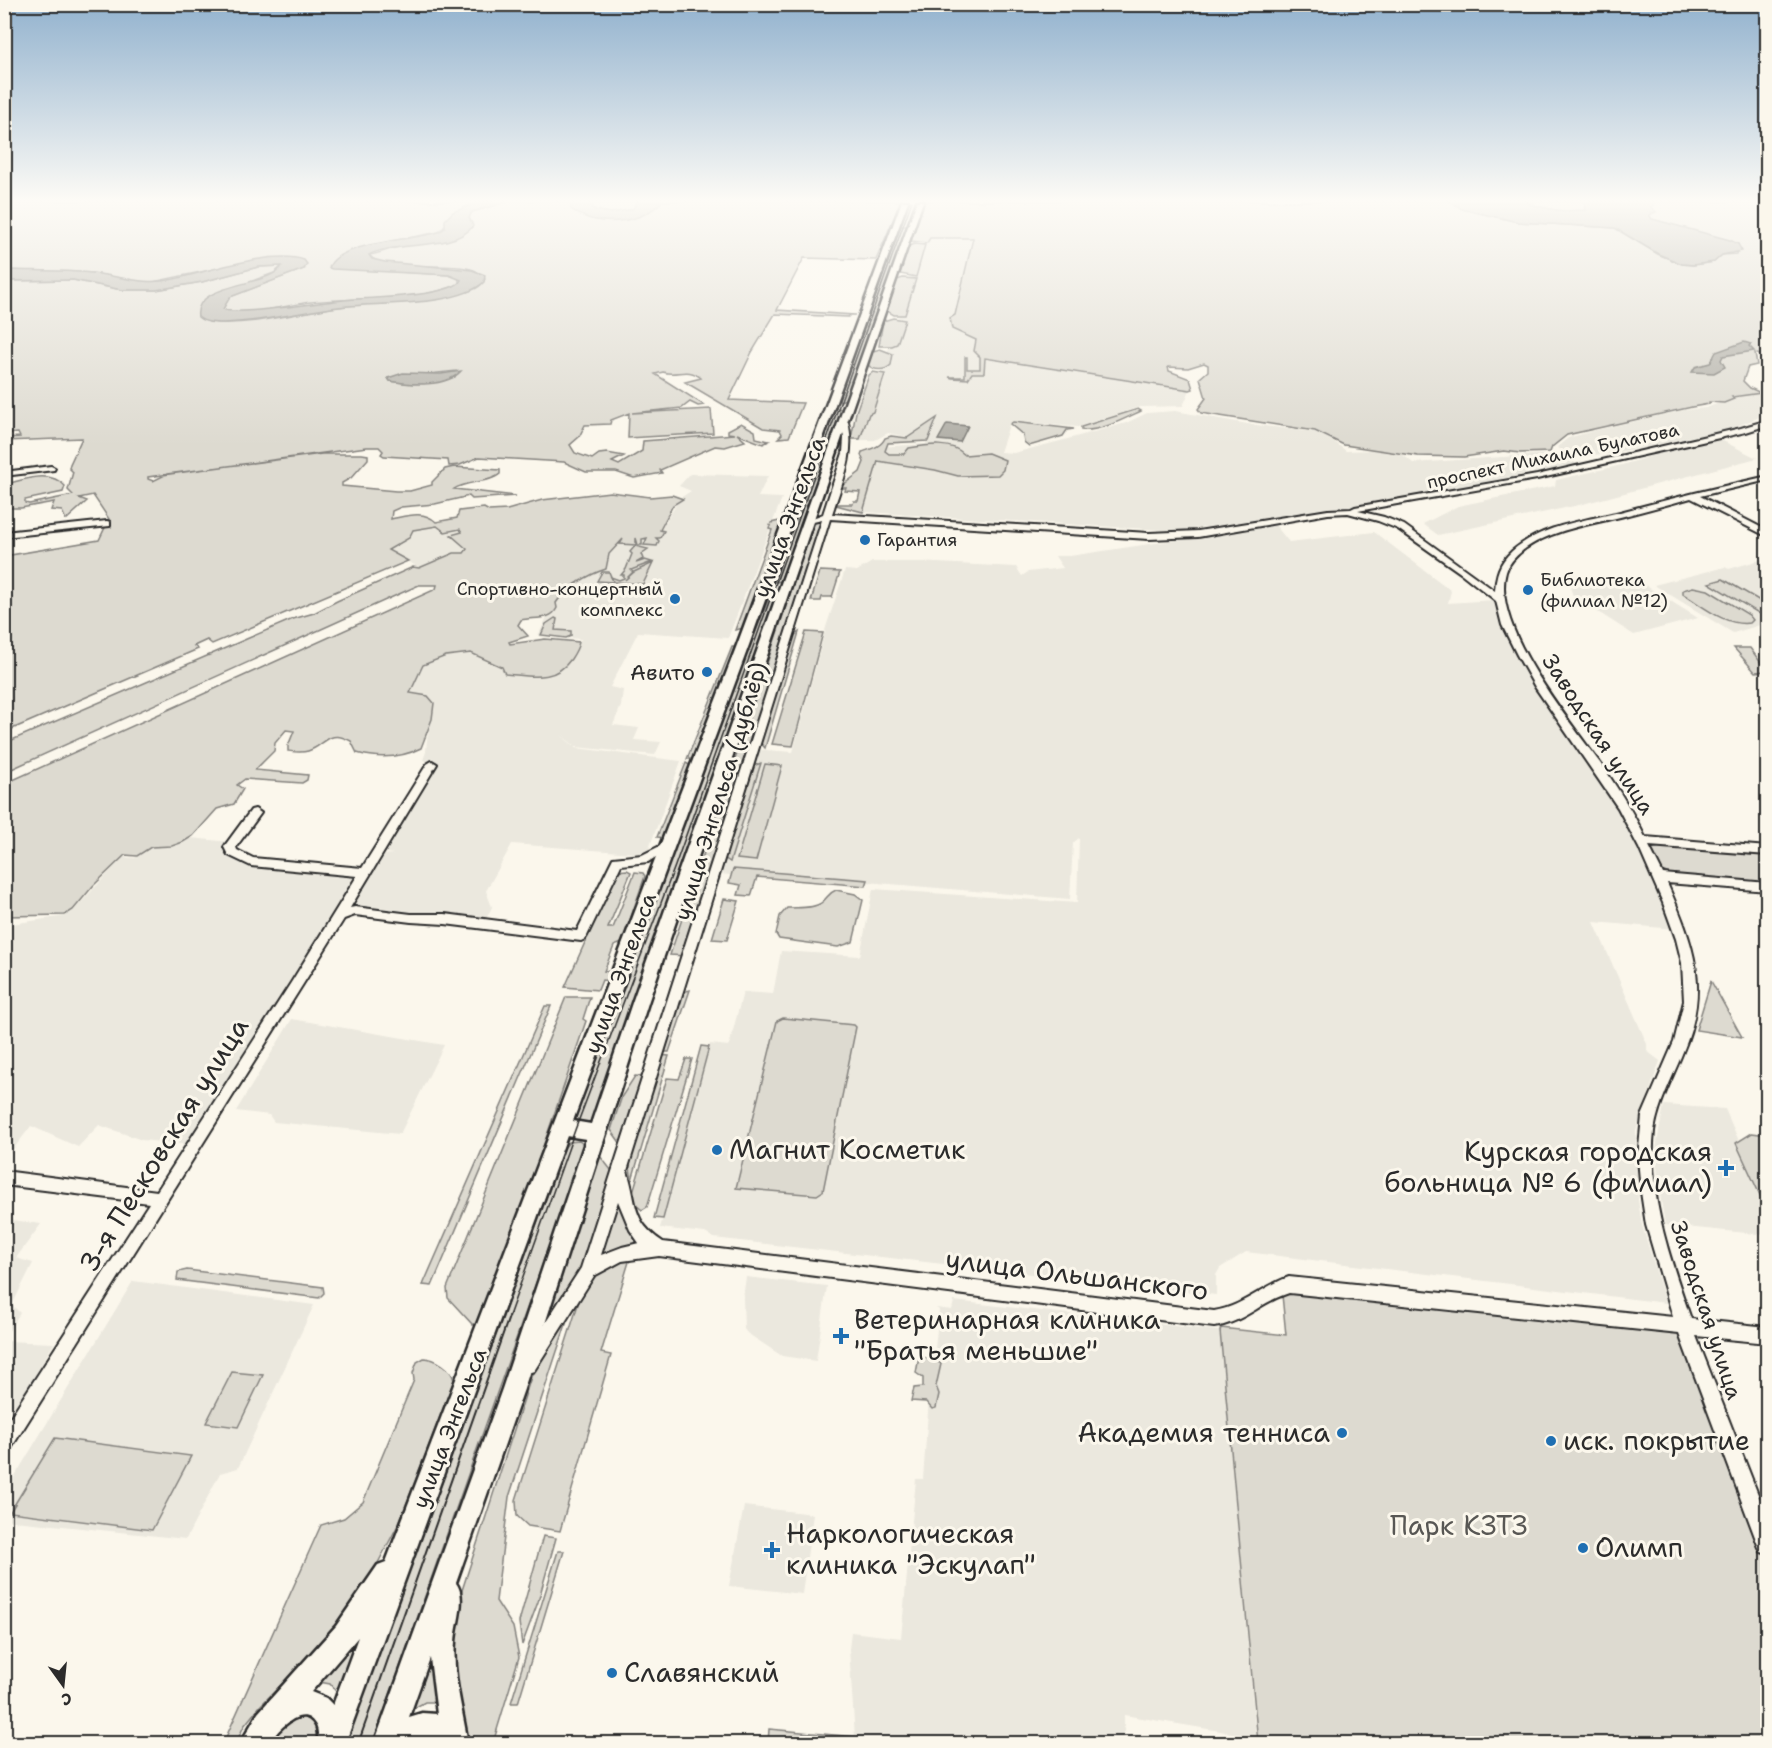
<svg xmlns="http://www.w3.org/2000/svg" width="1772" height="1748" font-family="'Shantell Sans',sans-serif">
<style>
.built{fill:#ebe8de}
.green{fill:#dddad0;stroke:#84827e;stroke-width:1.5;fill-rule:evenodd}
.water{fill:#b1afa7;stroke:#7b7a75;stroke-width:1.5}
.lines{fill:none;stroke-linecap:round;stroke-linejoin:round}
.minor-casing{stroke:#2b2b2b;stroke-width:4}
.major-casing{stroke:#2b2b2b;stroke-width:5}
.minor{fill:#fbf7ec;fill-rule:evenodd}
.major{fill:#fbf7ec;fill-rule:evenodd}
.tram-far1{stroke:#2b2b2b;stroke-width:1.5}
.tram{stroke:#2b2b2b;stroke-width:2}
.poi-dot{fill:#1f6fb2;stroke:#fbf7ec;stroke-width:2}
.labels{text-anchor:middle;stroke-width:6;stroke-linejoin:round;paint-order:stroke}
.far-street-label{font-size:18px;fill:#2b2b2b;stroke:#fbf7ec}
.far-poi-label{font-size:18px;fill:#2b2b2b;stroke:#fbf7ec;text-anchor:start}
.street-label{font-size:22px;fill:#2b2b2b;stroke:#fbf7ec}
.poi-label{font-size:22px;fill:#2b2b2b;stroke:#fbf7ec;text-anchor:end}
.near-street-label{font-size:27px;fill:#2b2b2b;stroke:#fbf7ec}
.near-poi-label{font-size:27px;fill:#2b2b2b;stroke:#fbf7ec;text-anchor:start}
.near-park-label{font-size:27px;fill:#585754;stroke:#fbf7ec}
</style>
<rect width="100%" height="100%" fill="#fbf7ec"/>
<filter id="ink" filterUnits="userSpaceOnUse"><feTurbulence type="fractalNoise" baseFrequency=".0167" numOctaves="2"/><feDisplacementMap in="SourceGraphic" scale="12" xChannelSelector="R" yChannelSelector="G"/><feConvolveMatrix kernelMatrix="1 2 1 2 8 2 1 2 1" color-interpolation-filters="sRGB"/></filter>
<g filter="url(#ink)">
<g class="built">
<polygon points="923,238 971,239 957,331 975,337 974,350 985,358 1190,390 1183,406 1141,407 1078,427 1010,422 1000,452 1014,453 1064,440 1126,423 1147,413 1175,411 1248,424 1316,432 1323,433 1346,451 1373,450 1403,455 1413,463 1562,453 1577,464 1390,501 1179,531 863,512 878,447 926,444 936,419 907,437 888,433 875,440 860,440"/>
<polygon points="1755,390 1767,394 1767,414 1730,429 1609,454 1569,456 1557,447 1568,438 1596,430 1683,410 1706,408"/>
<polygon points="1719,439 1757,458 1579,505 1438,535 1423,524 1458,506 1555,486 1556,480 1622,465 1684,446"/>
<polygon points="690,474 768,476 758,497 782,498 728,638 638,632 610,687 623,690 621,706 613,725 639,728 634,740 661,742 655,755 576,747 560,734 576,748 681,761 647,854 512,844 486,891 492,907 485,921 402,914 358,909 353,905 353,901 381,855 393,854 379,852 432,763 423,760 426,752 427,739 432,719 428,696 410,693 423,665 446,656 471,653 502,667 505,674 547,677 581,639 538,636 554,602 580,583 630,530 661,530 680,498 691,491 679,486"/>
<polygon points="438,525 459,528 463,532 451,535 466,548 463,553 454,553 419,568 388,549 412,530"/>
<polygon points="1275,525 1289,542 1374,532 1448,588 1451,591 1448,603 1494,600 1515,655 1627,821 1675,929 1594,922 1647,1044 1647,1051 1660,1061 1636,1131 1638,1200 1642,1225 1666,1303 1246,1252 1220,1268 1216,1275 1216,1295 714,1238 705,1233 660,1228 710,1044 729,1046 743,992 773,994 781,951 860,956 873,889 1077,903 1079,838 1073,843 1070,899 830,879 829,883 694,872 736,748 793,752 826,627 845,570 857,571 872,562 917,562 1016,567 1022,576 1028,572 1063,568 1055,556 1070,556"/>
<polygon points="1767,558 1767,623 1733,633 1654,585 1725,567 1729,569"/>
<polygon points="1630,576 1698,618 1634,635 1573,596 1570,587 1612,577 1616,579"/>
<polygon points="191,838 230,842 241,855 361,872 190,1145 142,1140 99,1125 78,1147 31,1126 5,1160 5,925 65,916 74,910 123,857 135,858 155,846 173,847"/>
<polygon points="292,1019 444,1045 400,1134 274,1122 269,1115 236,1111"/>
<polygon points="1664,1105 1725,1109 1767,1205 1767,1235 1665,1225 1658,1182 1656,1148"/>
<polygon points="5,1219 41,1224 16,1258 33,1263 12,1305 20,1313 5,1337"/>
<polygon points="746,1277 827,1286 816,1361 782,1356 747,1333 744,1329 743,1298"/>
<polygon points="133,1281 314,1305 238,1468 220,1473 186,1539 5,1520 4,1494"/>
<polygon points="954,1301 1220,1331 1256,1737 1124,1715 1124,1743 768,1744 769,1729 855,1737 849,1649 851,1632 901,1638 916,1479 923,1479 932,1358 934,1358 939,1310 936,1308 952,1310"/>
<polygon points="5,1341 54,1343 17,1406 5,1404"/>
<polygon points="744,1506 813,1514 802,1594 729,1586"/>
</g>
<g class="green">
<path d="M4,201h478l-19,7 -24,24 -73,14 -36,22 119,7 10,3v6c-47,20 -105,12 -155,19 -19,3 -67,16 -82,6l8,-12 74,-28 -47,-9 -104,22h-15l-46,-9 -87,-3z"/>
<path d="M510,201h62l-1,8c26,20 68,14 91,-8h239l-25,59 -72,-2 -27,52 78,5h-5l-2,2 -73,-3 -23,38 -23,48 74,3 -14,34 -11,1 4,-4 -2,-4 -17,-2 -78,-46 16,-4c-13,-12 -25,-1 -38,-6l-8,2 49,31 -6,1 -8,-4 -8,6 -50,5 79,-4 2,24 -85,5 1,-25 -18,7 -1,4 -25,1 -6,12 -9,8 5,8 17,6 7,-5 8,-1 17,3 -12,6 7,3 23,-14 1,-10 92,-7 -7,-1v-3l13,-7 14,8 1,7 13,3 -6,3 -26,-10 8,7 -20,6 -10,-1 -55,24 2,3 -28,5 -18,-6h-30l-22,-10 -85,-5 -19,8 -11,1 -1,-6 -64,-4 -3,-2 2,-3 -4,-4h-12l-219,30v2l5,2 14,-7 155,-20h40l6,1v4l-17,19 -9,5v3l54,5h14l22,-6v-3l13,-13 9,-2 46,3v4c-10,9 -34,7 -46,15l62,7 -44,3 -3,-3 -34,8 -34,3 -9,4 -1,8c16,-3 32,-9 45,3l21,-4 2,-7 25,-3 5,3 18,-1 35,-10 68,-8 40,5 22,-2 11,4 -10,6 -13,25 4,1 -4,7h-4l3,3 -2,5 -13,-1 3,-7 -5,1v6h-4l-2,-7v7l-16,-1 3,-5 -14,15 -3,15c-16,5 -41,19 -50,34l1,5c-6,13 -23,9 -36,12l-3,5 10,11 -19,6 1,2 35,-5 34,3c-1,6 -4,11 -8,17 -17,24 -40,17 -66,15l-3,-7 -31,-14 -25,3 -23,9 -13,28 18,3 6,7 -2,16 -11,29c-20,10 -42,11 -64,5l-6,-12c-23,-13 -26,5 -43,10 -7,2 -13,1 -20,0v-5l6,-15 -8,-1 -11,13 -1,8 -19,19 53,5 -1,5 -5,3 -57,-4 -8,6 6,4 -9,15 -17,5 -24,27 -10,6 -11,4 -21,1 -14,9 -12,-1 -32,31 -20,24 -8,5 -60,1 -1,-132 432,-195 1,-4h-18l-414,187v-29l288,-124 21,-6 23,-12 76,-34 6,1 35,-15h10l3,-4 -16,-14 11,-3 -2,-3 -15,3 -8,-6 -24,4 -4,8 -21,12 20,11 -196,83 -5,-4 -13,6 4,3 -193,83v-176l94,-16 10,-21 -16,-24 -14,3 8,3 -21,19 -4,-9 -11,-1 3,-8 -33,6h-16v-24c20,-4 44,-15 60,2l-2,6 -38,8v3l4,1 44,-9 -5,-5 5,-18 -4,-4 1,-4 12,-26 -77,3v-3l15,-1 -2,-4 -13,1v-153l68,-1 49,10h34l46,-8 56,-15 24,-1 -8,7 -63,23 -2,26c45,5 92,-11 136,-16 38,-4 77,-1 114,-12 10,-3 22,-5 26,-15 -3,-3 -7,-7 -11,-9 -22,-9 -91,3 -105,-15 8,-1 15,-4 22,-6 27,-9 61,1 81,-26l-3,-5 3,-6zM456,371l-1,6c-22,7 -43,8 -65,4l-2,-3z"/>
<polygon points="594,201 638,201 633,209 614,213 596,211 590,204"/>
<polygon points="925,201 1450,201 1462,209 1518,222 1615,228 1658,254 1682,264 1693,265 1714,262 1722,255 1736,254 1738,244 1652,219 1649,215 1655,212 1651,207 1654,202 1767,201 1767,358 1755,353 1757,365 1748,367 1743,381 1750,388 1761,393 1732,397 1734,399 1724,403 1709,402 1709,404 1692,407 1567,435 1552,447 1550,452 1520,453 1504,451 1464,457 1418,456 1344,445 1315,431 1201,413 1198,409 1206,398 1200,378 1208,371 1208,365 1204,363 1188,368 1168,367 1169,371 1190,379 1193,389 1190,390 985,358 984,373 972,373 968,379 952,378 949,377 965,377 965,357 967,357 967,369 980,369 980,357 974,351 976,340 952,329 950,318 955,315 973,238 930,238 927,243 911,241"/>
<path d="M1523,201h61l2,9c-21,4 -44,-2 -63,-9z"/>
<polygon points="901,226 907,226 846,399 840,401 838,399"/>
<polygon points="914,244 925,245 916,277 900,274 909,246"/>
<polygon points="903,278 916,279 905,315 894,315 887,311 897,280"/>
<polygon points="893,318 905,320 897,344 892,346 879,346 883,321"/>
<path d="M880,349l13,5 -2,11c-6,6 -17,6 -23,0l5,-14z"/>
<polygon points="873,372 885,374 873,412 869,414 860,439 851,439 856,412 869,375"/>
<polygon points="835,408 843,409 782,581 775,582 789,535 788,529"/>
<path d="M1138,409l3,2c-17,8 -41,21 -60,19v-3z"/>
<path d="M937,418l-9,23 -40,2 -3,8 4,3h15l5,-6c18,-3 43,-7 56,7l23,-2 17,7 -2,10 -5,5 -40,1 -23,-6 -57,-9 -15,51 -31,-8h21l1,-3h4l2,-9 -15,-1 1,-3h-7l21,-16 4,-10 -3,-7 1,-3c9,-3 19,-5 23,-14l6,-2 16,2z"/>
<polygon points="1013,422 1074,429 1067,430 1063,436 1029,446 1024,442 1023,435 1010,424"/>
<polygon points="817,520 822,521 686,956 670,955 814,522"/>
<polygon points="779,521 782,524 744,628 735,630 772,530 769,529 771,523"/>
<polygon points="635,546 648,549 641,554 643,559 636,563 645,560 652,562 631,570 633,572 625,580 634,572 653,563 643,584 597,581 602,572 609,572 613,581 611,577 619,580 624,578 624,575 621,575 626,569 632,554 630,552"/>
<polygon points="820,571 840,572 832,597 822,597 821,601 811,601"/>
<polygon points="1723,579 1767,605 1767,612 1760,614 1709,583"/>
<path d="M1693,587l15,3 41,25 4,5 -3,3c-24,4 -47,-17 -67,-29v-4z"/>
<polygon points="772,590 778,592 593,1120 588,1124 577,1122 576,1117 625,967"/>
<polygon points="555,618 557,619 555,630 571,631 571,636 566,638 541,635 546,624"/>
<polygon points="799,632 765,748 759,741 792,637"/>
<polygon points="806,632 823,633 793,746 772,744"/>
<polygon points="732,647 739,647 697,759 687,759"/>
<polygon points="1734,648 1750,648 1767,671 1755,672"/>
<polygon points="686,763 693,767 666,838 657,837"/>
<polygon points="761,763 730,862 724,858 753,766"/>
<polygon points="765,764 782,766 756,861 737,859"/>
<polygon points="1656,845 1767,854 1767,886 1670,875 1661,870 1651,852"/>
<polygon points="733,869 868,880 866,886 757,877 751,896 738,895 741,885 729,883"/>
<polygon points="627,870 631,872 608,928 613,928 635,872 643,873 645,876 622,943 614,946 604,971 613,972 610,981 602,980 598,990 565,987 617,871"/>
<path d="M836,890l19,4 8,6 -10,42 -15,5 -59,-8 -3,-5 4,-18 7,-8c10,-1 26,1 34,-5 7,-5 7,-10 15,-13z"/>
<polygon points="724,899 739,901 727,940 712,939"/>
<polygon points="1711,981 1742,1037 1696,1030"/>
<polygon points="690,990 669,1052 660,1052 678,993"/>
<polygon points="566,997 590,997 583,1019 586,1021 517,1223 478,1323 473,1325 448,1298 447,1288"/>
<polygon points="545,1006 551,1006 432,1286 423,1285"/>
<polygon points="783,1018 854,1025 856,1027 823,1191 817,1195 736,1188 777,1021"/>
<polygon points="701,1046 709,1047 663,1219 654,1218"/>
<polygon points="659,1055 669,1056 632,1180 628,1155"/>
<polygon points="686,1059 692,1059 647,1207 642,1210 634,1203 633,1192 667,1078 679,1079"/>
<polygon points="635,1076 647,1077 624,1148 611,1130 622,1096"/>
<polygon points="1752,1133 1767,1135 1767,1206 1765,1206 1736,1143"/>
<polygon points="579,1141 583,1144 583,1150 373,1743 346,1744 565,1147 569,1142"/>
<polygon points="600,1156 615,1175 586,1262 541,1337"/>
<polygon points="619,1189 633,1237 639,1244 624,1246 596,1260"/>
<polygon points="632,1252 601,1353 611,1355 560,1531 528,1526 517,1516 516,1500 580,1298 596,1271"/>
<polygon points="187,1270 323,1287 324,1293 319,1298 177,1280 178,1272"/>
<polygon points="1294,1289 1684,1331 1767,1559 1767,1743 1258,1743 1220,1331 1221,1328 1286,1335 1282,1295"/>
<polygon points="570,1312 509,1497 496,1601 513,1627 519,1657 493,1743 467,1743 448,1658 455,1612 532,1374"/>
<polygon points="919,1357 934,1359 941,1364 936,1386 939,1394 936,1408 932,1409 926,1402 911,1401 914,1388 923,1387 923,1378 916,1373"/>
<path d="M424,1358c11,0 28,11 30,22l-55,143 -39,74 -32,41 -68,68 -16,20 -8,17 -13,1 98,-219 23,-7 19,-16 51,-122 -1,-7 4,-11z"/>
<polygon points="232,1372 263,1375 238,1427 206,1423"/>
<polygon points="55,1438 191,1456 152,1530 10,1512"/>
<polygon points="543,1536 556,1538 538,1602 522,1645 519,1622"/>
<polygon points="558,1551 564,1551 518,1703 511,1703"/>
<polygon points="371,1614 338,1694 330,1684 314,1681"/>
<polygon points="436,1629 439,1702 425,1702 407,1712"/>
<path d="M302,1715c16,5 16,13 18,28l-54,1 14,-21z"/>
<polygon points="769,1729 855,1737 854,1743 768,1743"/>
</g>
<g class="water">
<path d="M482,201h28l-38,11 -3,6 4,8c-18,25 -80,15 -104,29l3,4 13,3 87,8 13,5 -1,7c-28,26 -108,20 -145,25 -38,5 -76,15 -115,16 -9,0 -19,0 -26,-6 -6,-35 73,-30 84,-51l-24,1 -56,15 -46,8h-34l-49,-10 -68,1v-11c29,1 58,0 87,3 28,3 53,13 82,6 33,-7 98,-30 130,-19l3,4 -3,5 -74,28 -7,12c11,8 109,-9 131,-10 18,-1 100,-3 107,-19l-12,-5 -117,-6 -3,-1c7,-26 86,-28 110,-36l6,-4v-8l8,-8z"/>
<path d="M572,201h22l-4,3 4,6 17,3 22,-4 5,-8h24c-21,24 -66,27 -91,8z"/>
<polygon points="1450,201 1523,201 1535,206 1561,211 1586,210 1584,201 1656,201 1651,207 1656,212 1649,215 1652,219 1730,240 1738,244 1742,251 1722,255 1714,262 1693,265 1682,264 1658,254 1615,228 1518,222 1462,209"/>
<polygon points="1744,342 1751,344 1749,346 1754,351 1723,356 1721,360 1725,367 1714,373 1692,372 1695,367 1710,363 1716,352"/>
<path d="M461,371c-15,17 -51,14 -71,10l-2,-3 15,-5 38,1z"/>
<polygon points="947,424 968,426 960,442 938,440"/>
</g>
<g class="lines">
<g class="minor-casing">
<g id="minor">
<path d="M841,420l7,2c8,32 -6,61 -16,92l317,19 49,-2 130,-21 23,-1 4,-2 182,-32 204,-47 27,-8v5l-22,7 -209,47 -179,32 26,6 20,8 91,66c1,-17 4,-28 17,-40 30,-26 71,-30 108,-39 49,-13 98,-25 148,-36v4l-68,16 68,35v6l-77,-39c-25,7 -50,14 -75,20 -30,7 -63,12 -90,30 -8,6 -17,14 -20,24 -16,56 68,154 100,199 14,21 28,43 39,66l123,10v8l-119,-9 14,28 105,9v8l-101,-8c27,62 44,105 15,171 -10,25 -24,50 -28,77 -7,64 16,128 37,188l77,8v16l-72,-7 72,184v34l-7,-2 -3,-7 -79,-211 -390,-41c-27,8 -46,30 -75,34l-555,-71 -37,5 -28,15 -60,95 -6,2 -6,-2 -3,-6 3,-6 59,-91 241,-748 -13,3 -4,-2 18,-7 20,-61 1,-15zM1348,513l30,8 20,8 64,45 34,27 6,24 15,30 18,32 83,121 21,40 24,55 13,36 6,24 2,38 -10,41 -32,74 -4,42 3,34 5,33 27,92 -384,-40c-26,9 -47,30 -75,34l-551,-69c-33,-22 -25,-39 -36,-71l203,-652 319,20 49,-2 130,-23zM618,1201l12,29 9,13 -17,4 -21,8z"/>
<polygon points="51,466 55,468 54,470 4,476 4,472"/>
<polygon points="107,521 110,522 110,526 4,537 4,532"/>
<polygon points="432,761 437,764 350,908 355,907 411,914 445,914 577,931 613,858 642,855 664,844 670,848 648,862 621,865 587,936 585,939 581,941 445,924 411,922 355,915 344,919 10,1450 4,1453 4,1427 149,1203 4,1185 4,1171 157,1191 292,981 357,876 251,866 228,855 224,847 226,844 251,810 255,809 261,813 236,847 237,850 253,858 362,868 427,764"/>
</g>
</g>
<g class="major-casing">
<path id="major" d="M902,201h6l-159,444 -176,476 18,3 42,-124 284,-799h6l-274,799 -125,389 -68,194c11,14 0,41 -1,59 -3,33 8,69 13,102h-29l-9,-5 -16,5h-40l128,-355 84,-250 -19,-3 -222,608h-27c0,-7 1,-15 -3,-20 -13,-22 -39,8 -47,20h-28l18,-31 78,-87 42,-61 8,-3 351,-917zM358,1637l-25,68 -7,-7 -15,-6zM430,1658l7,56 -15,-1 -13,4z"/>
</g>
<use href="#minor" class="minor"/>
<use href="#major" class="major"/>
<polyline class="tram-far1" points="509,1316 575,1130 675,866 912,201"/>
<polyline class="tram" points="358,1744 510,1314"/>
</g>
</g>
<linearGradient id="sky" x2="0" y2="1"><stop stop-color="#92b2ce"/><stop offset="0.45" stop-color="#fdfbf6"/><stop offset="1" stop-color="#fdfbf6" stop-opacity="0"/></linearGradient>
<rect width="1772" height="446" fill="url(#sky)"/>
<g class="poi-dot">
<circle cx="865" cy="540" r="6"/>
<circle cx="1528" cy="590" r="6"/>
<circle cx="675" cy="599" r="6"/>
<circle cx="707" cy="672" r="6"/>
<circle cx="717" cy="1150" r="6"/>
<path d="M1723 1159h6v6h6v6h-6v6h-6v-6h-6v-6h6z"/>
<path d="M838 1327h6v6h6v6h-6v6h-6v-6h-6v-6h6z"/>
<circle cx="1342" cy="1433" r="6"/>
<circle cx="1551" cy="1441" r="6"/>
<circle cx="1583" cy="1548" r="6"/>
<path d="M769 1541h6v6h6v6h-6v6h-6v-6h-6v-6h6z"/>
<circle cx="612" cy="1673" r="6"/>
</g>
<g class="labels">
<g class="far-street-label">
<text transform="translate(1553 456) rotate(-12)" y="6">проспект Михаила Булатова</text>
</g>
<g class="far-poi-label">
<text x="877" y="546">Гарантия</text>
<text x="1540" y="586">Библиотека<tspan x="1540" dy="21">(филиал №12)</tspan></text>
<text x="663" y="595" text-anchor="end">Спортивно-концертный<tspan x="663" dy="21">комплекс</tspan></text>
</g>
<g class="street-label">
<text transform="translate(789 517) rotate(-70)" y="8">улица Энгельса</text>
<text transform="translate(1599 734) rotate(57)" y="8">Заводская улица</text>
<text transform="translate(720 791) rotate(-73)" y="8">улица Энгельса (дублёр)</text>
<text transform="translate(620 973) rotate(-70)" y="8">улица Энгельса</text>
<text transform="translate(1707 1310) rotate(72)" y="8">Заводская улица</text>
<text transform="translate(449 1428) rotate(-69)" y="8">улица Энгельса</text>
</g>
<g class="poi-label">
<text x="695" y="680">Авито</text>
</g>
<g class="near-street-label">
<text transform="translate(164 1145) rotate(-58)" y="9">3-я Песковская улица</text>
<text transform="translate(1077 1275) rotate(7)" y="9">улица Ольшанского</text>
</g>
<g class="near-poi-label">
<text x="729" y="1159">Магнит Косметик</text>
<text x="1712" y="1161" text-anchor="end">Курская городская<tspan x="1712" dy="31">больница № 6 (филиал)</tspan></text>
<text x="854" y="1329">Ветеринарная клиника<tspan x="854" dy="31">"Братья меньшие"</tspan></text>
<text x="1330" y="1442" text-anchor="end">Академия тенниса</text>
<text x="1563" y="1450">иск. покрытие</text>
<text x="786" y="1543">Наркологическая<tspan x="786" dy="31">клиника "Эскулап"</tspan></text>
<text x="1595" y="1557">Олимп</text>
<text x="624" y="1682">Славянский</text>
</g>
<g class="near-park-label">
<text x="1459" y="1535">Парк КЗТЗ</text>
</g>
</g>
<rect width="1772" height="1748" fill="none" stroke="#fbf7ec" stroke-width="24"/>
<rect x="12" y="12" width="1748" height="1724" fill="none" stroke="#2b2b2b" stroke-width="2" filter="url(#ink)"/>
<g transform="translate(63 1685) rotate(165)" stroke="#fbf7ec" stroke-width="4.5" paint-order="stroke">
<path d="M0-4.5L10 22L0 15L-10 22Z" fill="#2b2b2b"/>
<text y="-9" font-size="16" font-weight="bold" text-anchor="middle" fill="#2b2b2b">С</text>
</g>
</svg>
